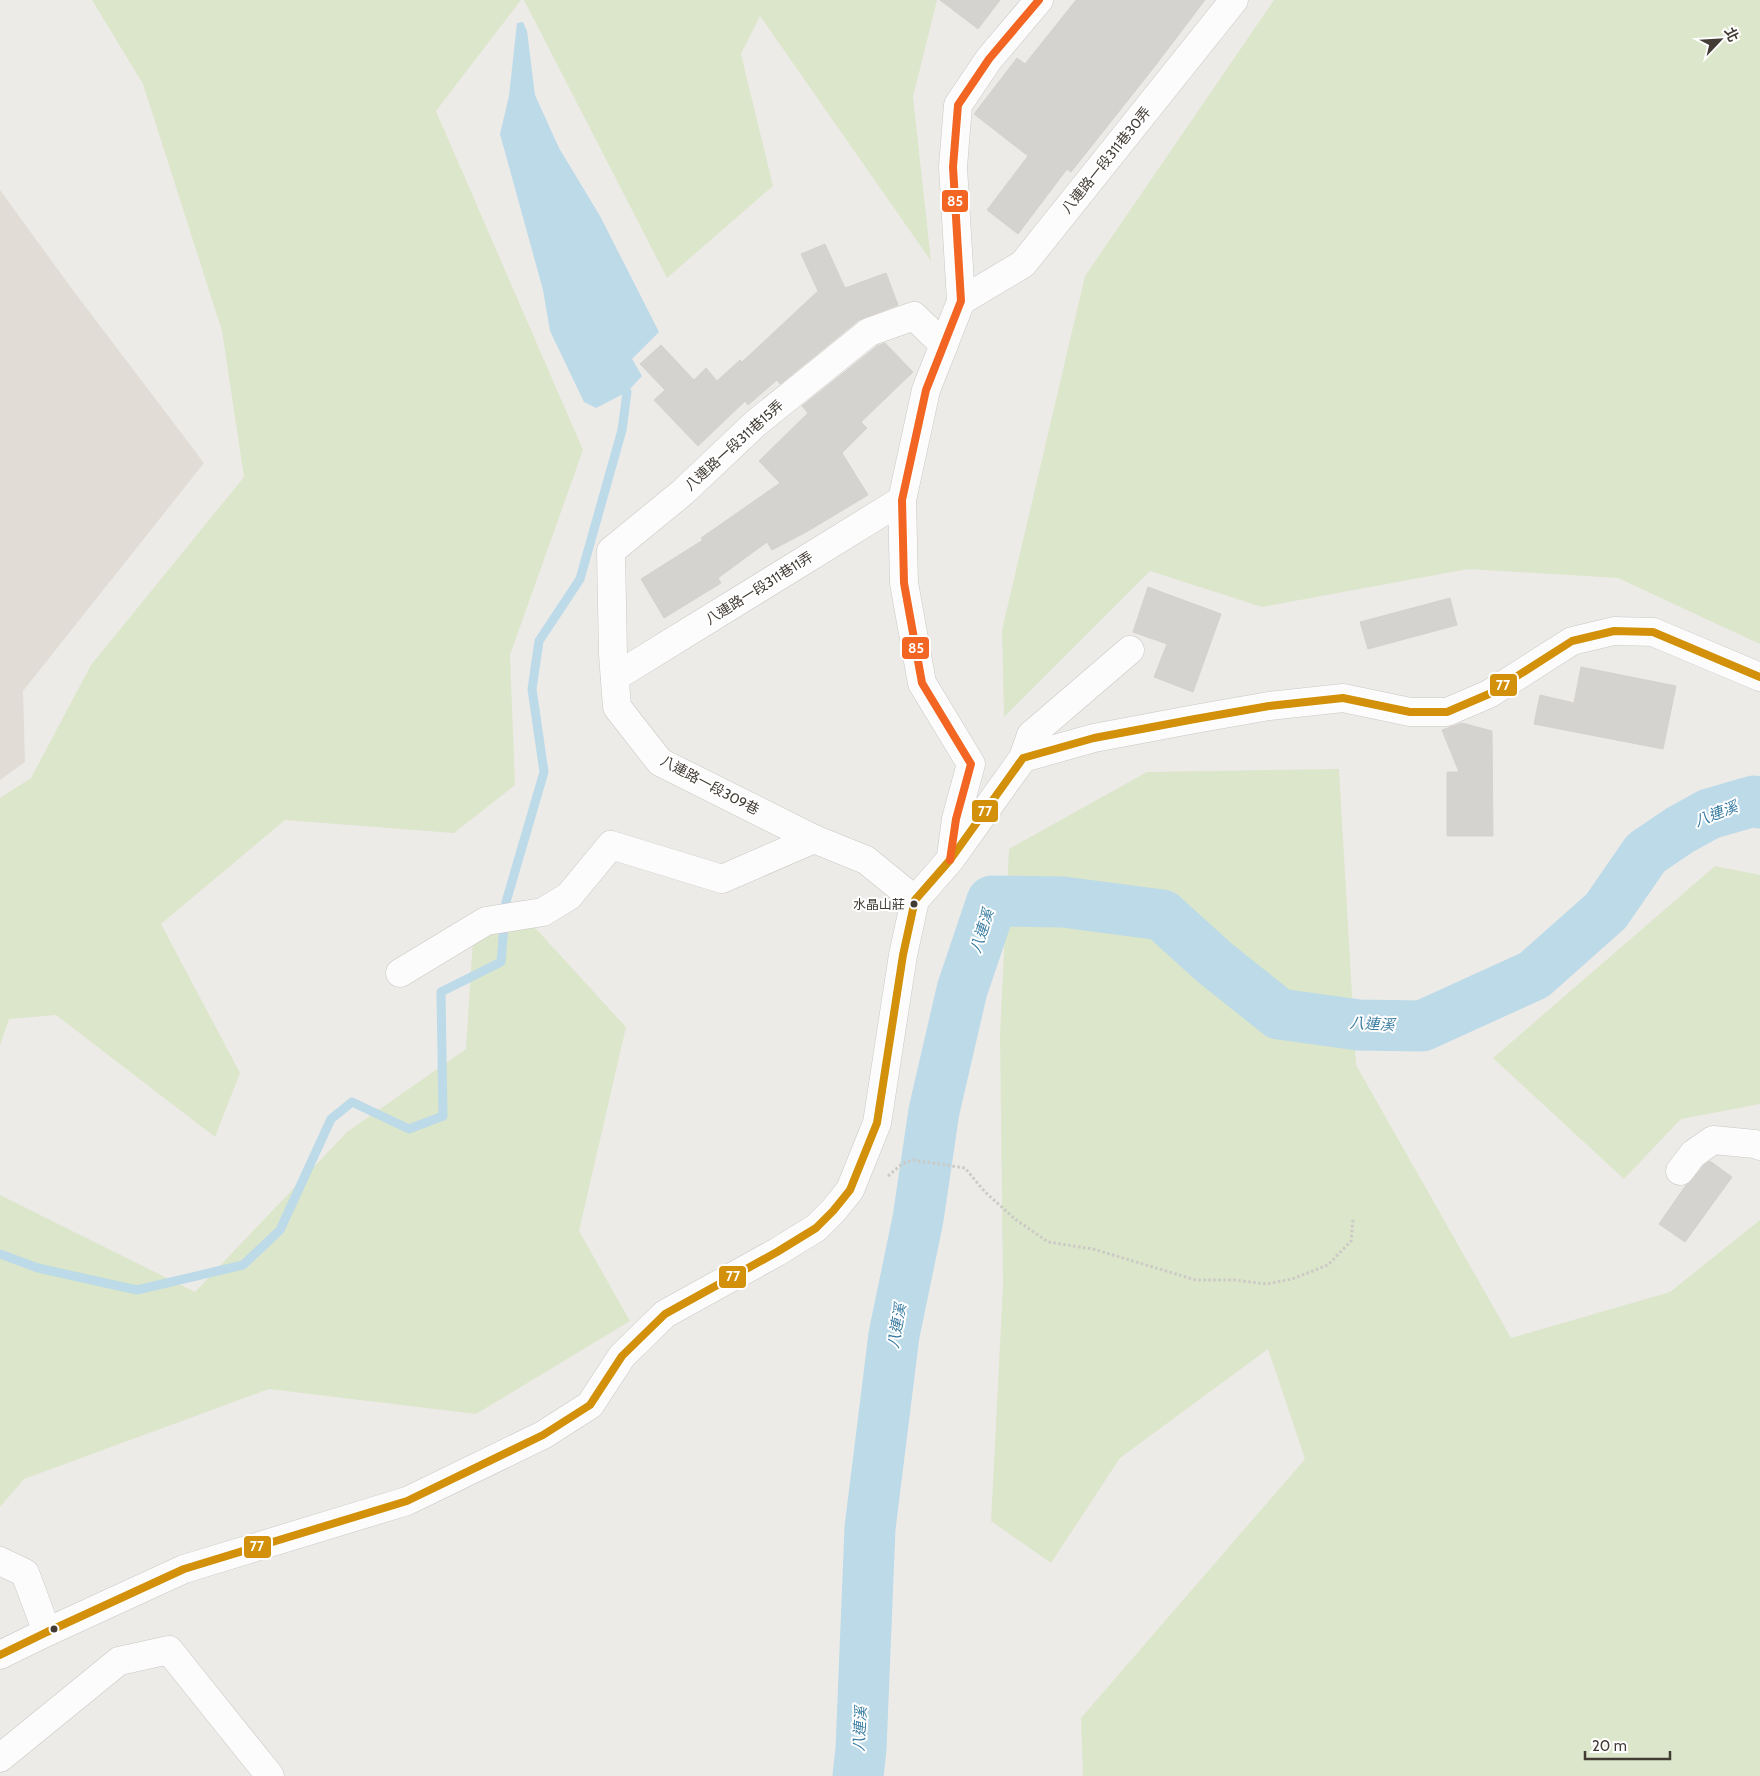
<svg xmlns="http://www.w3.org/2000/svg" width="1760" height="1776" font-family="Cabin,'Noto Sans TC',sans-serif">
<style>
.residential{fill:#e1ddd6}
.green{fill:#dce6ca}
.water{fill:#bcdae8}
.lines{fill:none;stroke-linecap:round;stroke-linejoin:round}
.stream{stroke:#bcdae8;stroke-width:9}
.river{stroke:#bcdae8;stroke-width:51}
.building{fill:#d5d3cf;stroke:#d5d2ce}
.minor-casing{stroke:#cac7c4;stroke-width:29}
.path{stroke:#cccac6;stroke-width:3;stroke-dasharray:2.5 2.5;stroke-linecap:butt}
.minor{stroke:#fcfcfc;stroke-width:28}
.bus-1-casing{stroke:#fff;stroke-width:11}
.bus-2-casing{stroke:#fff;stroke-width:11}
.bus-1{stroke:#d3910b;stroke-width:8}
.bus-2{stroke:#f26522;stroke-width:8}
.bus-dot{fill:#423c35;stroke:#fff;stroke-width:2}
.labels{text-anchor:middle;stroke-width:4;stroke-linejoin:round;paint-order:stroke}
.bus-label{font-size:13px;fill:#423c35;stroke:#fff;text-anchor:end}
.street-label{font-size:14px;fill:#423c35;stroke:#fff}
.water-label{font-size:15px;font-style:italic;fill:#3a7da2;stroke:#fff}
.line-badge{stroke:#fff;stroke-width:2}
.badge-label{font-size:14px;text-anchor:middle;font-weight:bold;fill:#fff}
</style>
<rect width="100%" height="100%" fill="#edebe8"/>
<polygon class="residential" points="0,190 72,289 204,463 23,691 25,762 0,780"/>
<g class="green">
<polygon points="92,0 521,0 436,111 583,450 510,655 515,785 454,833 285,820 161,924 240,1073 215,1137 56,1015 9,1019 0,1045 0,798 31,778 91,665 244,477 222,331 143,84"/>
<polygon points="524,0 937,0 913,97 931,261 760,16 741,54 773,186 667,278"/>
<polygon points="1274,0 1760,0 1760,644 1618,578 1468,569 1262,607 1150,571 1004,717 1002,630 1085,276"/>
<polygon points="1339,769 1356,1065 1511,1338 1670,1292 1760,1220 1760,1776 1083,1776 1081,1718 1305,1459 1268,1349 1120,1458 1051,1563 991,1521 1003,1286 1000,1034 1009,849 1147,772"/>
<polygon points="1715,866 1760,875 1760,1104 1681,1119 1624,1179 1493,1058"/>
<polygon points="527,919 626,1027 579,1231 630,1321 476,1414 269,1389 24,1479 0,1507 0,1195 195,1292 347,1132 466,1049 473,940"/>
</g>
<polygon class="water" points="523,22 527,31 535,95 559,148 600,216 659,332 632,359 642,376 627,392 596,408 584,402 550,331 543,290 500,134 509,96 517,23"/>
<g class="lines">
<polyline class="stream" points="0,1254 38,1268 137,1290 243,1265 280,1230 331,1119 352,1102 409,1129 443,1116 441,992 501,962 506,902 544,772 532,689 539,641 580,579 622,430 627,392"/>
<polyline class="river" points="858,1776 861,1749 870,1528 894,1335 918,1219 934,1111 962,990 992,901 1063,902 1162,915 1215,963 1279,1014 1359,1025 1422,1026 1534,975 1606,911 1646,853 1680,830 1709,814 1754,801 1760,803"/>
</g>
<g class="building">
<polygon points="940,0 1000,0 978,29"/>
<polygon points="1076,0 1205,0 1155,66 1071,172 1067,169 1018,234 987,210 1028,156 974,114 1017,58 1025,64"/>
<polygon points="825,244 845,288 886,273 898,305 859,320 780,384 777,380 748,405 745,401 698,446 654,400 665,390 640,364 661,345 694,380 706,368 717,381 740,360 742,362 818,291 801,254"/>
<polygon points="885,343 913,372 861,422 867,428 842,453 868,495 808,531 772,550 767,542 718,578 721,583 664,618 641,579 703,540 701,538 780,483 759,461 808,413 802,406 877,346"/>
<polygon points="1148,587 1221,614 1193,692 1154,677 1167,644 1133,632"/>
<polygon points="1450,598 1457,625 1368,649 1360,622"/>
<polygon points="1581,667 1676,686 1663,749 1534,724 1540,695 1574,703"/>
<polygon points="1462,723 1492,731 1493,836 1447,836 1447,772 1459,772 1442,730"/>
<polygon points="1710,1161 1732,1177 1685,1242 1659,1224 1686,1185 1692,1180 1704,1165"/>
</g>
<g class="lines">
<g class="minor-casing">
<g id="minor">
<polyline points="961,301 1023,264 1234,0"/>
<polyline points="615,677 902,500"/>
<polyline points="1023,758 1031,735 1130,650"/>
<polyline points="814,839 660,762 617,707 613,655 611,551 683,492 756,423 869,332 914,316 944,345"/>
<polyline points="951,856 956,819 971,764 922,683 904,583 902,500 926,390 961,301 953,167 958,105 989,59 1039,0"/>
<polyline points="400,973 486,921 543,912 569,896 611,845 722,879 814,839 866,860 915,900"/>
<polyline points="1680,1171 1693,1154 1713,1140 1755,1144 1760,1146"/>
<polyline points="0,1561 25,1573 47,1632"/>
<polyline points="0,1655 47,1632 184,1569 407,1501 543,1435 590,1405 622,1356 665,1314 777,1252 816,1228 833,1211 850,1190 877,1123 903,955 915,900 950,860 1023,758 1094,738 1195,719 1269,706 1343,698 1410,712 1447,712 1489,694 1572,641 1614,631 1653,632 1760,677"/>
<polyline points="0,1758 119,1661 169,1650 270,1776"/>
</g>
</g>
<polyline class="path" points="888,1176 902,1164 913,1160 965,1168 985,1192 1015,1219 1048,1242 1093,1249 1196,1280 1234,1280 1267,1284 1292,1279 1328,1265 1351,1241 1353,1220"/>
<use href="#minor" class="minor"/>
<g class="bus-1-casing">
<polyline id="bus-1" points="0,1655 47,1632 184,1569 407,1501 543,1435 590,1405 622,1356 665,1314 777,1252 816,1228 833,1211 850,1190 877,1123 903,955 915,900 950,860 1023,758 1094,738 1195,719 1269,706 1343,698 1410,712 1447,712 1489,694 1572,641 1614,631 1653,632 1760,677"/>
</g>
<g class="bus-2-casing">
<polyline id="bus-2" points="950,860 956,819 971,764 922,683 904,583 902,500 926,390 961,301 953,167 958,105 989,59 1039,0"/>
</g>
<use href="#bus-1" class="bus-1"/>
<use href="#bus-2" class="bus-2"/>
</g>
<g class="bus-dot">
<circle cx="914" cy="904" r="4.5"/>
<circle cx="54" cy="1629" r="4.5"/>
</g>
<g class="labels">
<g class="bus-label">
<text x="905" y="909">水晶山莊</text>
</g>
<g class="street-label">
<text transform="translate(1106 160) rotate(-51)" y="5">八連路一段311巷30弄</text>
<text transform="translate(734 445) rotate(-42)" y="5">八連路一段311巷15弄</text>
<text transform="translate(759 588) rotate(-32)" y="5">八連路一段311巷11弄</text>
<text transform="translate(710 785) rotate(28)" y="5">八連路一段309巷</text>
</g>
<g class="water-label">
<text transform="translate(1716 814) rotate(-21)" y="5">八連溪</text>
<text transform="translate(982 931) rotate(-72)" y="5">八連溪</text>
<text transform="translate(1372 1024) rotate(3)" y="5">八連溪</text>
<text transform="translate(897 1326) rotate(-80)" y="5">八連溪</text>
<text transform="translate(860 1729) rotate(-87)" y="5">八連溪</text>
</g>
</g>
<g class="line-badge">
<rect x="941" y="189" width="28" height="24" rx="5" fill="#f26522"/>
<rect x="901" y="636" width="29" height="24" rx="5" fill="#f26522"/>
<rect x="1489" y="673" width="29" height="24" rx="5" fill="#d3910b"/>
<rect x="971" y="799" width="28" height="24" rx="5" fill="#d3910b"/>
<rect x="718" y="1265" width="29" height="24" rx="5" fill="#d3910b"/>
<rect x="243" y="1535" width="29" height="24" rx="5" fill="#d3910b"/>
</g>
<g class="badge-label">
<text x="955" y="206">85</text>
<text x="916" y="653">85</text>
<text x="1503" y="690">77</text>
<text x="985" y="816">77</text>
<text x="733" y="1281">77</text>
<text x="257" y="1551">77</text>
</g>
<g transform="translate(1720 40) rotate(65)" stroke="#ffffff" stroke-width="4" paint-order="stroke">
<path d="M0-4L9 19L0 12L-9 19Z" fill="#423c35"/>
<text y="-8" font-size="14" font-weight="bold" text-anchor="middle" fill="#423c35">北</text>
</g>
<path d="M1585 1751v8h85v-8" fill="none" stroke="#423c35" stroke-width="2.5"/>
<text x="1592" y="1751" font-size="15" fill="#423c35" stroke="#ffffff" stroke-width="4" paint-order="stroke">20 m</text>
</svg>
